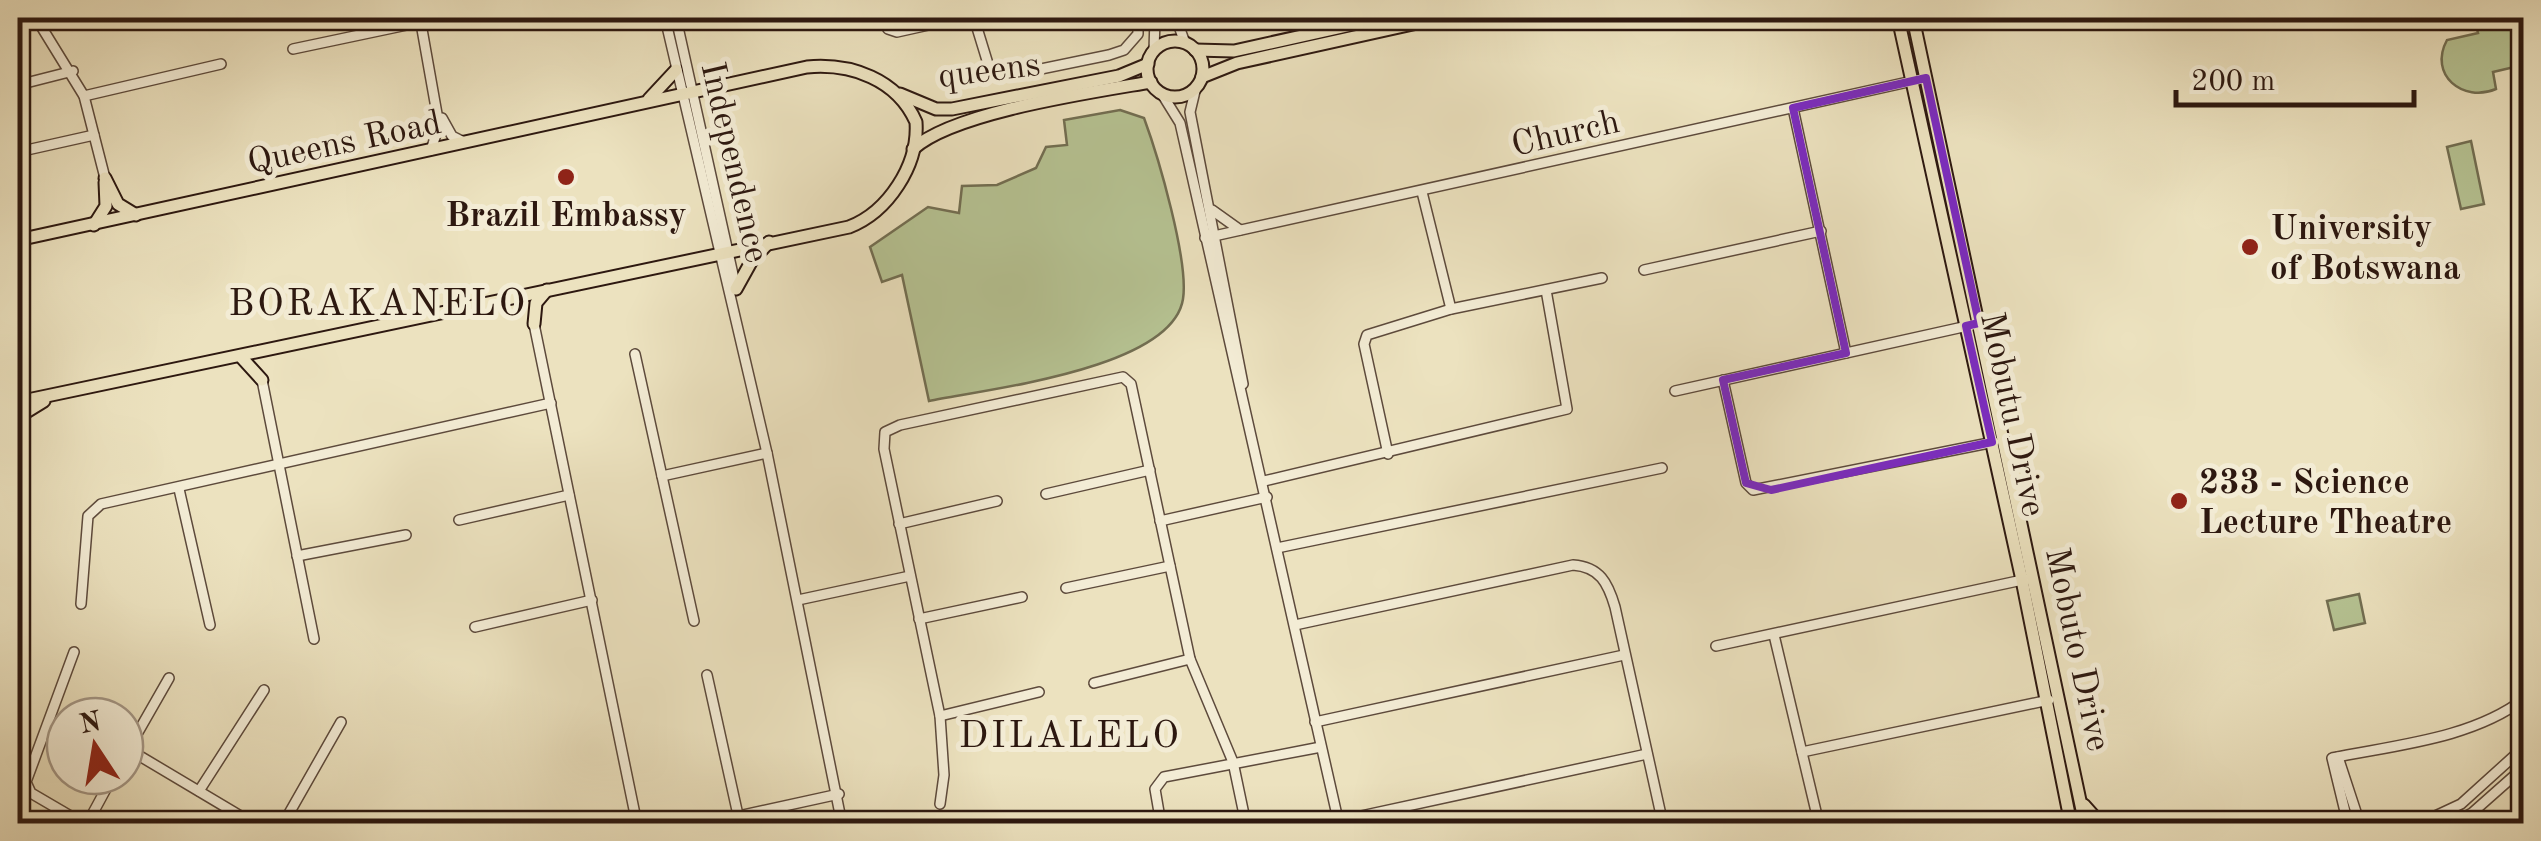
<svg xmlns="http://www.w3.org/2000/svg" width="2541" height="841" font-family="'Old Standard TT',serif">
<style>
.green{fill:#b6c393;stroke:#726e52;stroke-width:2.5}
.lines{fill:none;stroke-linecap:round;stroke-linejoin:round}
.minor-casing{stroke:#5d4a3c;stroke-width:12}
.major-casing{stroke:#2d1810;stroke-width:15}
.minor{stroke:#f3ecd5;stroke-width:9}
.major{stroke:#ece2bf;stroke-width:11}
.marked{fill:none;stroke:#7b2cbf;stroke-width:8;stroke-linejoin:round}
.poi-dot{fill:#8f2418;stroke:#f3ecd5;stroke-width:4}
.labels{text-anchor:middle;stroke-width:10;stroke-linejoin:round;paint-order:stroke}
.street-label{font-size:35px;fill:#2d1810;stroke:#f3ecd5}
.poi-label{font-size:35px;font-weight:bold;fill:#2d1810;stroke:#f3ecd5;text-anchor:start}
.neighbourhood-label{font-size:38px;letter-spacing:2.5px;fill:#2d1810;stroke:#f3ecd5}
</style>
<rect width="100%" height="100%" fill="#ece2bf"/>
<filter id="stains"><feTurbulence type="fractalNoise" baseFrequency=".002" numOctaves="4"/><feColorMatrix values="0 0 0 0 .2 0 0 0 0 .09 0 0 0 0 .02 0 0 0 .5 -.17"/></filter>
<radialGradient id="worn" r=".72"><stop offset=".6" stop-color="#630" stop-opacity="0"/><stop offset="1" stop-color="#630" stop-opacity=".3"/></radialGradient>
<g class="green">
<path d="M2474,18h49v47l-30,7 3,17c-33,14 -68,-14 -49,-49l31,-7z"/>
<path d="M1120,110l24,8c14,38 45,143 39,181 -11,70 -196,90 -254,102l-27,-126 -20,7 -12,-35 58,-40 31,6 3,-27 35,-1 39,-17 10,-21 21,-2 -3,-25z"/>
<polygon points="2471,141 2484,204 2461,209 2447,147"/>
<polygon points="2359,594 2365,623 2334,630 2327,601"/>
</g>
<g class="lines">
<g class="minor-casing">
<g id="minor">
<polyline points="36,18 84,96 105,178"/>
<polyline points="420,18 439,125 431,150"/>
<polyline points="665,18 767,453 842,824"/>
<polyline points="676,18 736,288"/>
<polyline points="880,18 888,29 897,32 960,18"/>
<polyline points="974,18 989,67 1007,76 1109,55 1124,50 1138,34 1138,18"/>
<polyline points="1176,18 1185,43"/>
<polyline points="293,49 440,18"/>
<polyline points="1154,51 1155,18"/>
<polyline points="18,85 73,71"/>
<polyline points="1196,87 1190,112 1243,384"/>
<polyline points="1162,94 1180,123 1339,824"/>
<polyline points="84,96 221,64"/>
<polyline points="1793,108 1846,353"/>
<polyline points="442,118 452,136 464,142"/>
<polyline points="18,152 94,135"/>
<polyline points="1422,192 1451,309"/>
<polyline points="1212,210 1240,230"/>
<polyline points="1205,238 1926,78"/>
<polyline points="1644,270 1821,231"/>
<polyline points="534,324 637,824"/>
<polyline points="635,354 694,621"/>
<polyline points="262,380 314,639"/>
<polyline points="1723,380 1746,483 1753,490 1994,442"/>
<polyline points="1675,391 1972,325"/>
<polyline points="1388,454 1364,344 1367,335 1451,309 1602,278"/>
<polyline points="662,476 767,453"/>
<polyline points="1264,481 1567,409 1546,290"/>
<polyline points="179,489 210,625"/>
<polyline points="1046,494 1150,470"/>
<polyline points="459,520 569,495"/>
<polyline points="1160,521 1267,497"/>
<polyline points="899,524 997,501"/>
<polyline points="1277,548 1662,468"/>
<polyline points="297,556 406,535"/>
<polyline points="1066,588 1170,566"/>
<polyline points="798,600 910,576"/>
<polyline points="81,604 88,516 101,504 551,403"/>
<polyline points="919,619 1022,597"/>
<path d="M1295,625l278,-60c27,2 35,18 42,42l48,217"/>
<polyline points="475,627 592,600"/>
<polyline points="1774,635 1819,824"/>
<polyline points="1716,646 2027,579"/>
<polyline points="74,652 26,782 31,793 84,824"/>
<polyline points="707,675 740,824"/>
<polyline points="1094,683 1190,659"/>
<polyline points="940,716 1039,692"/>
<polyline points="1315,722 1624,655"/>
<polyline points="128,749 254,824"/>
<polyline points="1802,752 2049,700"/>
<polyline points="125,755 169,678"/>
<polyline points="2338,757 2360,824"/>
<polyline points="199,791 264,690"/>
<polyline points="940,804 944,775 940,716 884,449 885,432 900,425 1123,377 1131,384 1190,659 1233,762 1246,824"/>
<polyline points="1338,821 1647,754"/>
<polyline points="842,823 858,824"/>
<polyline points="87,824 113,776"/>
<polyline points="283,824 341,722"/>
<polyline points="702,824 839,794"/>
<polyline points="1161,824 1155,789 1164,777 1321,747"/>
<path d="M2348,824l-16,-66c63,-13 139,-19 192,-59"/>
<polyline points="2418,824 2461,804 2524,747"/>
<polyline points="2452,824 2472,813 2524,767"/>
</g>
</g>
<g class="major-casing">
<g id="major">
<polyline points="1898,18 2022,580 2071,824"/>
<polyline points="1913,18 2085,824"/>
<circle cx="1175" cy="69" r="28"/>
<polyline points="1195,50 1234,51 1383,18"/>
<polyline points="1202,77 1237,63 1440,18"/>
<polyline points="900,94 936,109 952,109 1119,76 1148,64"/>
<polyline points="649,99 676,70"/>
<path d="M913,149c40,-37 180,-57 238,-67"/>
<polyline points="105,178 118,204 136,215"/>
<polyline points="94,225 106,206 105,182"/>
<path d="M18,240l789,-173c44,-4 90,12 109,55 3,43 -28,90 -67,105l-831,175"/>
<polyline points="736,289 751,262 769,242"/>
<polyline points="534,324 536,303 547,290"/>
<polyline points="242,358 262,380"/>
<polyline points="18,417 44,401"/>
<polyline points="2084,805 2101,824"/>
</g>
</g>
<use href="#minor" class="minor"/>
<use href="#major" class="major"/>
</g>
<path class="marked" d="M1926,78l53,245 -13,3 26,116 -221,48 -25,-7 -23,-103 123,-27 -53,-245z"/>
<g class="poi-dot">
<circle cx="566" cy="177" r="10"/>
<circle cx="2250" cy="247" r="10"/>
<circle cx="2179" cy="501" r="10"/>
</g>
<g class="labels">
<g class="street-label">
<text transform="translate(989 69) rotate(-7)" y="12">queens</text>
<text transform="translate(1565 132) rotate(-13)" y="12">Church</text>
<text transform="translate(344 141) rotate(-12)" y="12">Queens Road</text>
<text transform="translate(736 162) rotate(77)" y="12">Independence</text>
<text transform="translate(2014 414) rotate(78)" y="12">Mobutu Drive</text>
<text transform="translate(2079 649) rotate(78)" y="12">Mobuto Drive</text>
</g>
<g class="poi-label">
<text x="566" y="226" text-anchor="middle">Brazil Embassy</text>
<text x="2270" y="239">University<tspan x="2270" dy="40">of Botswana</tspan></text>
<text x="2199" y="493">233 - Science<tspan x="2199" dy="40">Lecture Theatre</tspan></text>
</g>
<g class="neighbourhood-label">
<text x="378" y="315">BORAKANELO</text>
<text x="1070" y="747">DILALELO</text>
</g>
</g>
<rect width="2541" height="841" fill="none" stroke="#ece2bf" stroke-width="60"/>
<rect x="20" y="20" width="2501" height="801" fill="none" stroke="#2d1810" stroke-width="5"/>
<rect x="30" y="30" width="2481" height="781" fill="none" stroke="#2d1810" stroke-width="2.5"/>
<g transform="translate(95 746) rotate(348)"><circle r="48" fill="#f3ecd5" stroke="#a49786" stroke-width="2.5"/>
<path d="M0-8L18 38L0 25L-18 38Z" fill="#8f2418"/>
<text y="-15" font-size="28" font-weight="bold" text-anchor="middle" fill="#2d1810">N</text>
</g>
<path d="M2176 90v15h238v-15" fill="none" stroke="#2d1810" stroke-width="5"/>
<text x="2191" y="90" font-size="30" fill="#2d1810" stroke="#f3ecd5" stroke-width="8" paint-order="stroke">200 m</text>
<rect width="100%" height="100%" filter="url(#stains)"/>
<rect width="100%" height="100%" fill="url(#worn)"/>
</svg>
